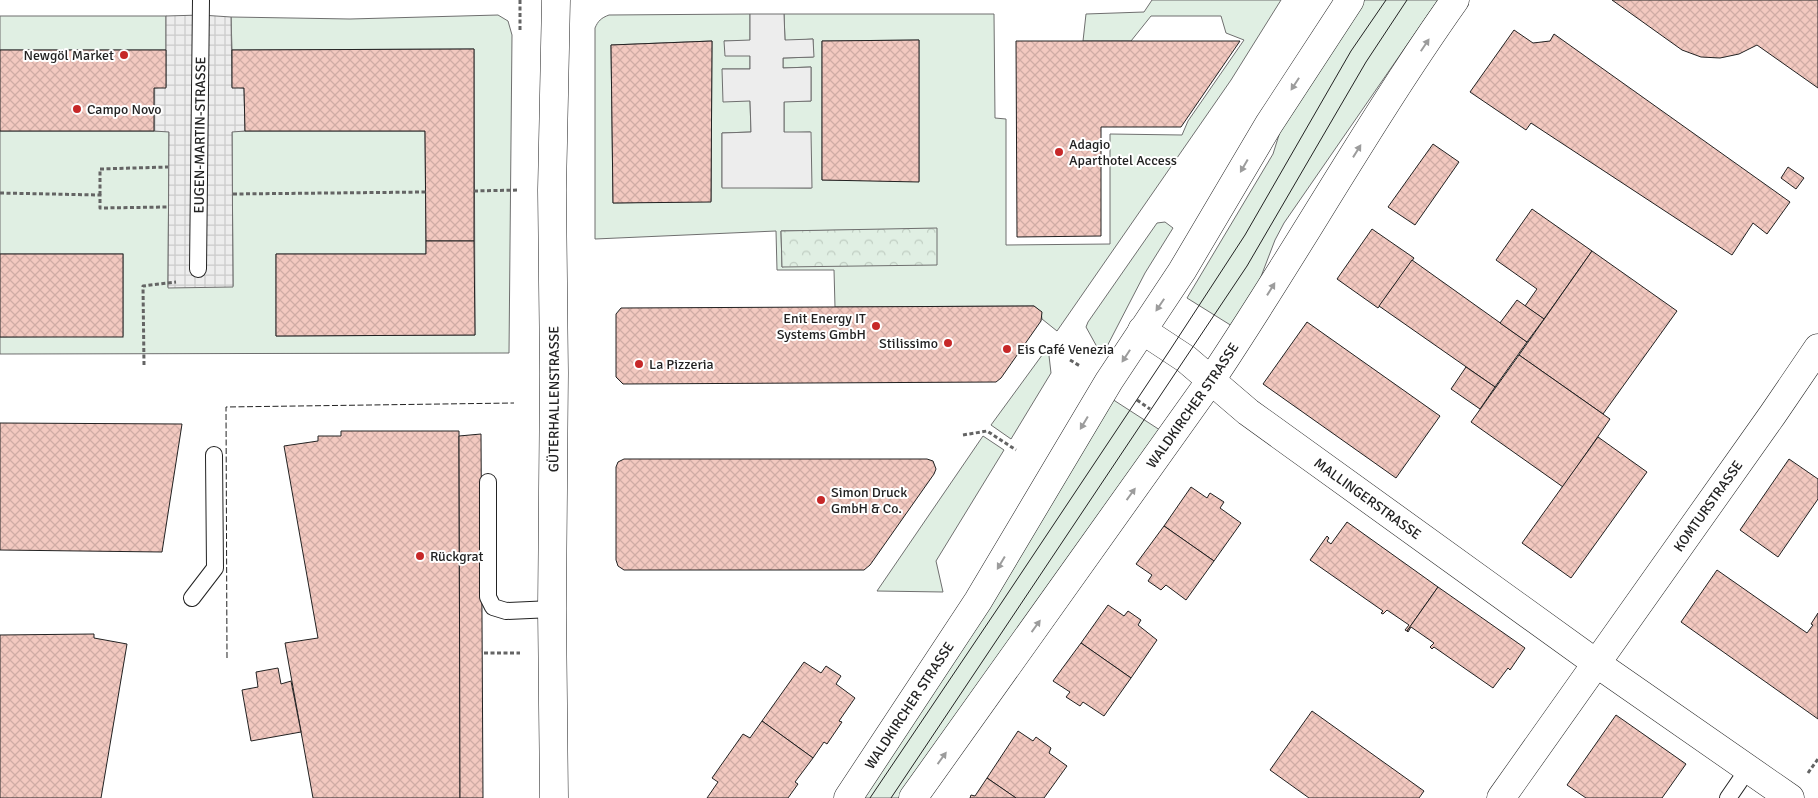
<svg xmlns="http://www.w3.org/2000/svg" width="1818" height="798" font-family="Signika,sans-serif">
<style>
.grass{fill:#e0efe3;stroke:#6f6f6f;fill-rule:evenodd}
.forest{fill:url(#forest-crowns);stroke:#6f6f6f}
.parking{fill:#ededed;stroke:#6f6f6f}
.plaza{fill:url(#plaza-grid);stroke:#6f6f6f}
.building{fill:url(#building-cross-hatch);stroke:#222}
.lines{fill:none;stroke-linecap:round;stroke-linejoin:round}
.service-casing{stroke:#222;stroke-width:18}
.minor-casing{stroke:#222;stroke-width:29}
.secondary-casing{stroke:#222;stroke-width:29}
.path{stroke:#646464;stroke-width:3;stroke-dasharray:4 2.5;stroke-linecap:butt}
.service{stroke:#fff;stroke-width:16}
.minor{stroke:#fff;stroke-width:28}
.secondary{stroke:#fff;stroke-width:28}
.tram{stroke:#222;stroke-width:1}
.fence{stroke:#222;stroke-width:1;stroke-dasharray:6 2.5;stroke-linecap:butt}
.oneway{fill:#9c9c9c}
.poi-dot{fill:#c62828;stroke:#fff;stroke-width:2}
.labels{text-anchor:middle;stroke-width:4;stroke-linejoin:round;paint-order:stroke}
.poi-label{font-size:14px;fill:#222;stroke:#fff;text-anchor:start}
.street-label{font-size:14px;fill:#222;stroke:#fff}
</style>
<defs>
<pattern id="forest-crowns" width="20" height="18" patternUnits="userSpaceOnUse" patternTransform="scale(1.25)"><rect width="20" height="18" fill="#e0efe3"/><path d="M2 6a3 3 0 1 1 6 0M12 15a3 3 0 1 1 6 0" fill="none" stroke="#c0cdc2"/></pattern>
<pattern id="plaza-grid" width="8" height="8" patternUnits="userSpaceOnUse" patternTransform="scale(1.25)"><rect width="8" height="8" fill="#ededed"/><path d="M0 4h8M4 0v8" fill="none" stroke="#cbcbcb"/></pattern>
<pattern id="building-cross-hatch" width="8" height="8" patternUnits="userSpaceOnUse" patternTransform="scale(1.25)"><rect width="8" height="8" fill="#f3c9c0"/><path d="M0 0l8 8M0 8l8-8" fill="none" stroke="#d0aca5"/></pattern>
</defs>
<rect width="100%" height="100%" fill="#fff"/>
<g class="grass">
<path d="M1152,0h129l-50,80 -174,251 -15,-12 -1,-7 -7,-6 -199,1 -1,-37h-57l-1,-39 -181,8v-211c3,-7 6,-10 14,-13l141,-1v27h-26l26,14v14h-28l28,32 1,31 -29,1v54l89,1 -1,-56 -26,1v-32h27v-34l-28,1v-10l30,-1v-18l-28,2 -1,-27h210l1,104 11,1v126l104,-1v-110l72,1 6,-14 56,-81 -18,-7 -5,-17h-70l-20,25h-48l3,-27 58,-2zM919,40v141l-97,-1v-139zM712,41l-1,160 -98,2 -2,-158zM937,229l-155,38v-1l-1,-35z"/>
<polygon points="1361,0 1438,0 1284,223 1275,240 1257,287 1232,326 1187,298 1273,154 1284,119"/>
<polygon points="498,15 508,21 512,35 509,353 0,354 0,337 123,336 123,254 0,254 0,131 169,131 168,287 233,286 232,131 425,131 426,254 276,254 276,336 475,335 474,49 232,50 231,17 350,19"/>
<rect x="0" y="16" width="166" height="34"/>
<polygon points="1165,222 1173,228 1145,273 1102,356 1086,327 1088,322 1157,223"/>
<polygon points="1048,347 1051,373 1011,439 991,425"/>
<polygon points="1112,399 1163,432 904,798 859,798"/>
<polygon points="983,436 1004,450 936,561 943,592 877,591"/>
</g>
<polygon class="forest" points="937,228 937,265 782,267 781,231"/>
<polygon class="parking" points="750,14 784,14 785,40 813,39 814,57 783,58 783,68 811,67 811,101 784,102 784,132 811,132 812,188 722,188 722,133 751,132 750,101 723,102 722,69 750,69 750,56 725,56 724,41 750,40"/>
<polygon class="plaza" points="201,15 231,17 232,87 244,88 245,131 232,132 233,287 168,288 169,132 154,131 154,88 166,87 166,16"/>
<g class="building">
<polygon points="1612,0 1818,0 1818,88 1757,45 1739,54 1720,58 1701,57 1682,50"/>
<polygon points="1514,30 1533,43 1550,41 1554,34 1790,202 1767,234 1753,223 1732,255 1531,123 1526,130 1470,92"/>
<polygon points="919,40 919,182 822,180 822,41"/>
<polygon points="712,41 711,202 613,203 611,45"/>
<polygon points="1016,41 1240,41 1181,127 1101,127 1101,236 1017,237"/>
<polygon points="474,49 474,241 426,241 425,131 245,131 244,88 232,88 232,50"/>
<polygon points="0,50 166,50 166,88 154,88 154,131 0,131"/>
<polygon points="1433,144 1459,162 1415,225 1388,207"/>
<polygon points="1788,167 1804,178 1796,189 1781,178"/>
<polygon points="1532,209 1592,251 1544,319 1525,306 1537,289 1496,260"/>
<polygon points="1372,229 1414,258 1378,308 1337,279"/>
<polygon points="426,241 474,241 475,335 276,336 276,254 426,254"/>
<polygon points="1592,251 1677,311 1603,414 1519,355"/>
<rect x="0" y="254" width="123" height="83"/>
<polygon points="1412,260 1527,342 1495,387 1379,306"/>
<polygon points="1517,300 1544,319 1527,342 1500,323"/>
<polygon points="1034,306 1042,312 1041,321 1001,378 996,382 623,384 616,377 616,314 621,308"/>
<polygon points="1307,322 1440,416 1396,478 1263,384"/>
<polygon points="1519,355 1610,419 1563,487 1471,422"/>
<polygon points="1466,367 1495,387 1480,409 1451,389"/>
<polygon points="0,423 182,424 162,552 0,550"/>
<polygon points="341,431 459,431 460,798 313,798 285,643 318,638 284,446 318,441 318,436 341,436"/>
<polygon points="481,434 483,798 460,798 459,436"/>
<polygon points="1598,437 1647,472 1571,578 1522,543"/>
<polygon points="624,459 927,459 933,461 936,469 934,474 870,565 864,570 624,570 618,566 616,560 616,467 618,462"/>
<polygon points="1789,459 1818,479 1818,499 1778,557 1740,530"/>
<polygon points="1191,487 1207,498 1210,493 1224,502 1220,508 1241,523 1214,561 1164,526"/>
<polygon points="1347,522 1438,587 1407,631 1405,630 1409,625 1387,610 1383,614 1381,613 1383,611 1310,560 1327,536 1329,538 1327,541 1331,544"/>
<polygon points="1164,526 1214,561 1186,600 1166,585 1161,590 1148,581 1152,575 1136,564"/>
<polygon points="1717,570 1807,633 1813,625 1811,624 1818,613 1818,719 1681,622"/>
<polygon points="1438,587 1525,648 1510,670 1508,668 1493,688 1434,647 1432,649 1430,647 1434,643 1411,627 1408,632 1407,631"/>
<polygon points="1108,605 1124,616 1128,611 1141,620 1138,625 1157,640 1131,678 1081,643"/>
<polygon points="94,634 94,638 127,644 101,798 0,798 0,635"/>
<polygon points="1081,643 1131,678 1104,716 1083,702 1080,706 1066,697 1070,692 1053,681"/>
<polygon points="804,662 821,673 826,666 841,676 836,684 855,698 839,721 842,722 827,744 824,742 813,758 762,721"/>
<polygon points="278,668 281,684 291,681 301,732 251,741 242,690 258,687 256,672"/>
<polygon points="1312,711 1424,791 1419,798 1309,798 1270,770"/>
<polygon points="1616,715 1686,764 1662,798 1586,798 1567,785"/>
<polygon points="762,721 813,758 795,782 798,784 788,798 707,798 718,782 712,778 743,734 750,738"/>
<polygon points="1018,731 1033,741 1036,737 1051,748 1049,753 1067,766 1044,798 1016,798 987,778"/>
<polygon points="987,778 1016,798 970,798 971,795 975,796"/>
</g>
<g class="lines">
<g class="service-casing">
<g id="service">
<path id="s1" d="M198,269l3,-269"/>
<polyline points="488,482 488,597 493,607 506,611 552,609"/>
<polyline points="192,598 215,568 214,455"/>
<polyline points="1728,798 1748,769"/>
</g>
</g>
<g class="minor-casing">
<g id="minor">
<path id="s2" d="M1142,330l44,29 62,53 348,251 194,135"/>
<path id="s3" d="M554,798l-2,-189 2,-236 -2,-183 4,-190"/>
<path id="s4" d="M1501,798l272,-384 45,-66"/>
</g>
</g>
<g class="secondary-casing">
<g id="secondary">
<path id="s5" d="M848,798l130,-197 131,-220 73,-110 87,-147 81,-124"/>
<path id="s6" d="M913,798l298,-418c84,-125 157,-257 244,-380"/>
</g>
</g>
<g class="path">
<polyline points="520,0 520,30"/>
<polyline points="474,191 519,190"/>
<polyline points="0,193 100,195 100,208 168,207"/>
<polyline points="233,194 426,192"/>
<polyline points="100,195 100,169 168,167"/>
<polyline points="1070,360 1080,366"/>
<polyline points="144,365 143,286 176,282"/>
<polyline points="1137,400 1150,409"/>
<polyline points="963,435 987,431 1016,450"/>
<polyline points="484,653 520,653"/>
<polyline points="1808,773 1818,759"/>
</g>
<use href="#service" class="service"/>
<use href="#minor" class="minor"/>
<use href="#secondary" class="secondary"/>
<g class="tram">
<polyline points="870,798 1002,602 1170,350 1245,235 1351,51 1386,0"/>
<polyline points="891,798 1247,266 1366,62 1407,0"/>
</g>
<polyline class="fence" points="227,658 226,407 514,403"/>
</g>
<defs><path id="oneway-solid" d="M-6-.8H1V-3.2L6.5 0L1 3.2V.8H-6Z" transform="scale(1.25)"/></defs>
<g class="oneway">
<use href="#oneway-solid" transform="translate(1425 45) rotate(-56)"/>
<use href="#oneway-solid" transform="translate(1295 84) rotate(123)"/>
<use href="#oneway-solid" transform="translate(1357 151) rotate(-58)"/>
<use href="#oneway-solid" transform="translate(1244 166) rotate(120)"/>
<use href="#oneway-solid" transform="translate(1271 289) rotate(-58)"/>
<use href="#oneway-solid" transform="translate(1160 305) rotate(124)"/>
<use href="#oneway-solid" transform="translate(1126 356) rotate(123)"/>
<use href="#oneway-solid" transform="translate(1084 423) rotate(121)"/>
<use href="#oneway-solid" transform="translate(1131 494) rotate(-54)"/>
<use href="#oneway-solid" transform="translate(1001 563) rotate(121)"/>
<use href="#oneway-solid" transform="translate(1036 626) rotate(-54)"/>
<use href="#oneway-solid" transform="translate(942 758) rotate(-54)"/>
</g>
<g class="poi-dot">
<circle cx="124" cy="55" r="5"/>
<circle cx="77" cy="109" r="5"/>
<circle cx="1059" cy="152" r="5"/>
<circle cx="876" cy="326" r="5"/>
<circle cx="948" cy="343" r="5"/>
<circle cx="1007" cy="349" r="5"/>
<circle cx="639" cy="364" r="5"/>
<circle cx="821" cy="500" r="5"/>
<circle cx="420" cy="556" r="5"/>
</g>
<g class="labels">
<g class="poi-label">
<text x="114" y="60" text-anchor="end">Newgöl Market</text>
<text x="87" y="114">Campo Novo</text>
<text x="1069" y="149">Adagio<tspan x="1069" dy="16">Aparthotel Access</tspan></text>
<text x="866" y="323" text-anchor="end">Enit Energy IT<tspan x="866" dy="16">Systems GmbH</tspan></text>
<text x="938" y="348" text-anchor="end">Stilissimo</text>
<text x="1017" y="354">Eis Café Venezia</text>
<text x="649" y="369">La Pizzeria</text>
<text x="831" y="497">Simon Druck<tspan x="831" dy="16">GmbH &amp; Co.</tspan></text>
<text x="430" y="561">Rückgrat</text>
</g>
<g class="street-label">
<text dy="5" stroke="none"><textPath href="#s1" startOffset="134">EUGEN-MARTIN-STRASSE</textPath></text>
<text dy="5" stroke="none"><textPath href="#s3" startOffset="399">GÜTERHALLENSTRASSE</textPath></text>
<text dy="5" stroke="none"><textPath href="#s6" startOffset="482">WALDKIRCHER STRASSE</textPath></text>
<text dy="5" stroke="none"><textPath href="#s2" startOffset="282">MALLINGERSTRASSE</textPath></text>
<text dy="5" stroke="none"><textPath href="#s4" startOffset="358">KOMTURSTRASSE</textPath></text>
<text dy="5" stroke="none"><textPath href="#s5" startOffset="111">WALDKIRCHER STRASSE</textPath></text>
</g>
</g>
</svg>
